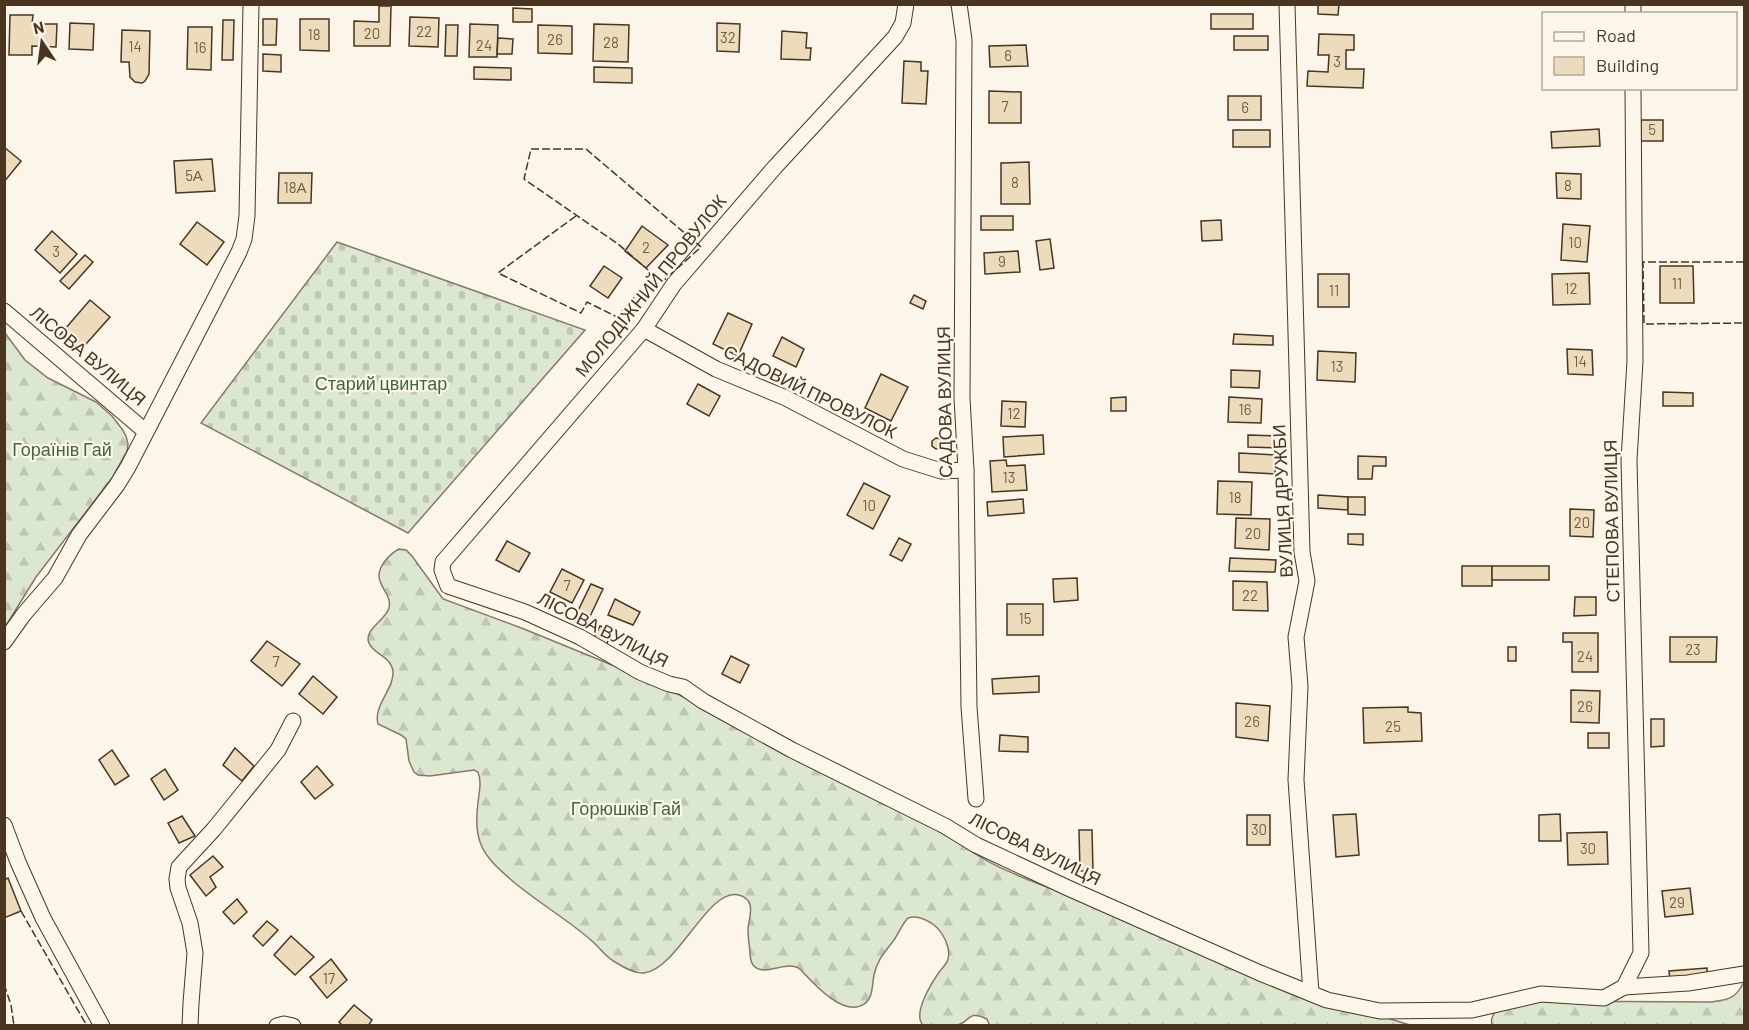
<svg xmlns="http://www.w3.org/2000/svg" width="1749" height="1030" font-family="Barlow,sans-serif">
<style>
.forest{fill:url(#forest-firs);stroke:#887966;stroke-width:1.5}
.cemetery{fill:url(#cemetery-stones);stroke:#887966;stroke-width:1.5}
.building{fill:#ecdcbc;stroke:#4a3520;stroke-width:1.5}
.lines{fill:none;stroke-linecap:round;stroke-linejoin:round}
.street-casing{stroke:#4a3520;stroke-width:17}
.street{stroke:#fbf6e9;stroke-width:15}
.fence{stroke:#4a3520;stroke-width:1.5;stroke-dasharray:8 3;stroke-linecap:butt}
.labels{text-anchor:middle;stroke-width:4.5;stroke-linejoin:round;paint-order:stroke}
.number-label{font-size:15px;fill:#725f47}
.street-label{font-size:18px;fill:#4a3520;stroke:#fbf6e9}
.park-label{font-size:18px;fill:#436837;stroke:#fbf6e9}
</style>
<defs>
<pattern id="forest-firs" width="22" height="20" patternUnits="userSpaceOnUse" patternTransform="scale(1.5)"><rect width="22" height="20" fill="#dce7d0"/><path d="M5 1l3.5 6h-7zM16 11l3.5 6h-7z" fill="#bec7b2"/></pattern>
<pattern id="cemetery-stones" width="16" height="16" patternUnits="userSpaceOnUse" patternTransform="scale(1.5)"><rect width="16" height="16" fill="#dce7d0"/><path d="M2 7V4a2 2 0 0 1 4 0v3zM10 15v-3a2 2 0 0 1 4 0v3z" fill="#bec7b2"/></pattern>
</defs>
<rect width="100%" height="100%" fill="#fbf6e9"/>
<g class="forest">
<polygon points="5,333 25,360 48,378 96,402 112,416 122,429 126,436 128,444 127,451 112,478 36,577 5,627"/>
<path d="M399,549l7,1 6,6 31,43 81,30 132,54 193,98 113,63c27,23 69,36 102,50 100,43 204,80 306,119l40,12 -420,1 -3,-7c-20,-10 -17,4 -30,6 -10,3 -24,0 -34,0 -11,-11 9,-43 17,-54 3,-4 7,-7 8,-12 3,-11 -5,-27 -14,-34 -7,-5 -17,-10 -26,-7 -6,6 -9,15 -14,22 -9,12 -17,20 -20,35 -2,10 -1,24 -10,29 -20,14 -51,-21 -63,-34 -14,-12 -36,9 -48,-5 -2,-3 -3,-9 -3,-13 -1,-8 -2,-15 -2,-23 1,-12 9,-29 -9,-34 -31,-8 -60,73 -95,78 -9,1 -21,-6 -29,-11 -9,-5 -15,-14 -23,-21 -26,-23 -57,-40 -83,-63 -10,-9 -21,-18 -27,-31 -6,-13 -6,-30 -4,-44 1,-11 4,-21 0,-31l-4,-2 -44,6 -12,-1 -4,-3 -5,-11 -3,-22 -5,-4 -23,-11c-5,-19 16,-34 15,-53 -2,-15 -20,-17 -24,-28 -6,-13 17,-23 20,-35 4,-18 -21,-25 -4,-47 4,-5 8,-9 14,-12z"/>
<path d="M1744,982v43l-252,1c-3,-14 9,-20 19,-25l201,1c18,-3 23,-3 32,-20z"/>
</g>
<polygon class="cemetery" points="337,242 585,330 408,533 201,423"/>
<g class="building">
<polygon points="1318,4 1339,4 1338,15 1318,14"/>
<polygon points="379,6 391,6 390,46 354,46 354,21 379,22"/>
<polygon points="513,8 532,9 532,22 513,22"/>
<rect x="1211" y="14" width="42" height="15"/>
<polygon points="10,15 33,15 32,24 57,24 56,47 32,46 32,55 9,55"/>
<polygon points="410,17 439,18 438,47 409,46"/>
<polygon points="263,19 277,19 276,45 263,45"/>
<polygon points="300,19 329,19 329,51 300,50"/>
<polygon points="223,20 234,20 233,60 222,60"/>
<polygon points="70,23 94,24 93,50 69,49"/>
<polygon points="717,23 740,24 739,52 717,51"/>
<polygon points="470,24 498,25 497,57 469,57"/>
<polygon points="594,24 629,25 628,62 593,61"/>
<polygon points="446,25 458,25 457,56 445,56"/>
<polygon points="538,25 572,26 572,54 538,53"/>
<polygon points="188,27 212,27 211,70 187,69"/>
<polygon points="122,30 150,31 149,74 145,81 142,83 135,82 130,77 129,62 121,62"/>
<polygon points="782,31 807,33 806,48 811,48 810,60 781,59"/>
<polygon points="1319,34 1354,35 1354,50 1346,50 1346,69 1364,69 1363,88 1307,86 1308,71 1328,72 1329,55 1318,55"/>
<rect x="1234" y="36" width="34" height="14"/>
<polygon points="498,38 513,39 512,54 497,54"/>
<polygon points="1026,45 1028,66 990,67 989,46"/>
<polygon points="263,54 281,55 281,72 263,71"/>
<polygon points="904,61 921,62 921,71 928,71 926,104 902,103"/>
<polygon points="474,67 511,68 511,80 474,79"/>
<polygon points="594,67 632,68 632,83 594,82"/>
<polygon points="989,91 1021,92 1021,123 989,123"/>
<rect x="1228" y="96" width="33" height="24"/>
<rect x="1641" y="120" width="22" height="21"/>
<polygon points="1599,129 1600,146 1552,148 1551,132"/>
<rect x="1233" y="130" width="37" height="17"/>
<polygon points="4,147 21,161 4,182"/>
<polygon points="212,159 215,191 176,193 174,161"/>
<polygon points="1029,162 1030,204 1001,204 1001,163"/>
<polygon points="279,173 312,173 311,203 278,203"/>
<polygon points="1556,173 1581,174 1581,199 1557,198"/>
<rect x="981" y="216" width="32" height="14"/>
<polygon points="1221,220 1222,240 1202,241 1201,221"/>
<polygon points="197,222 224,242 207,265 180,244"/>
<polygon points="1563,224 1590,226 1587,262 1561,260"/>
<polygon points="642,226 668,245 646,268 625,251"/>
<polygon points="52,231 77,254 60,273 35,250"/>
<polygon points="1050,239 1054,268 1040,270 1036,241"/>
<polygon points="1018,251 1020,272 985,274 984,253"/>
<polygon points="85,255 93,262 69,289 60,281"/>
<polygon points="604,266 622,278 608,298 590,286"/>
<polygon points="1660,266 1693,266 1694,303 1660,303"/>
<polygon points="1589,273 1590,304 1553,305 1552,274"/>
<rect x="1318" y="274" width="31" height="33"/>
<polygon points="914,295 926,301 923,309 910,303"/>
<polygon points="90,300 110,317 78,353 59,336"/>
<polygon points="728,313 752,324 738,356 713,344"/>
<polygon points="1234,334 1273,336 1273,345 1233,344"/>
<polygon points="782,337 804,349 796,367 773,356"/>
<polygon points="1567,349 1592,350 1593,375 1568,374"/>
<polygon points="1318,351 1356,353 1355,382 1317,380"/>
<polygon points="1231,370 1260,371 1259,388 1231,387"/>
<polygon points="881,374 908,387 891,421 865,408"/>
<polygon points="698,384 720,396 709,416 687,404"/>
<polygon points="1663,392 1693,393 1693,406 1663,406"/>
<polygon points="1126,397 1126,411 1111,411 1111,398"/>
<polygon points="1229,397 1262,399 1261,423 1228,422"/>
<polygon points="1002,401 1026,402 1025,427 1001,426"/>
<polygon points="1043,435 1044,454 1004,457 1003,437"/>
<polygon points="1248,435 1279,436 1279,448 1248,447"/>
<polygon points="936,438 941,439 943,444 941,448 936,449 932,446 932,441"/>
<polygon points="1239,453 1276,455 1275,474 1239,472"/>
<polygon points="1358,456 1386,457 1386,466 1373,466 1372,479 1358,479"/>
<polygon points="1006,460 1007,466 1025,465 1027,490 992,492 990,461"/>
<polygon points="1218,481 1252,482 1251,515 1217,514"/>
<polygon points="864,483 890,496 873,529 847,515"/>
<polygon points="1318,495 1348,497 1348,510 1318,508"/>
<polygon points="1348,497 1365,497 1365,515 1348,514"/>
<polygon points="1023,499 1024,513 988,516 987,502"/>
<polygon points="1570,509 1594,510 1593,537 1570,536"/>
<polygon points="1236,518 1270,519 1269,550 1235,548"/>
<polygon points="1348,534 1363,534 1363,545 1348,544"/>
<polygon points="899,538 911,544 902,561 890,555"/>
<polygon points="507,541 530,553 519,572 496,560"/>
<polygon points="1230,558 1276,560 1275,572 1229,571"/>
<rect x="1462" y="566" width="30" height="20"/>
<rect x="1492" y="566" width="57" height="14"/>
<polygon points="562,569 584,580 572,603 550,592"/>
<polygon points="1077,578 1078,600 1054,602 1053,579"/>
<polygon points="1233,581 1267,582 1268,611 1233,610"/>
<polygon points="591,584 603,589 585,627 573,621"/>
<polygon points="1575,597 1596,597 1596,615 1574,616"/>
<polygon points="615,599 640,612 633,625 608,615"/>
<rect x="1007" y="604" width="36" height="31"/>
<polygon points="600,626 612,631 606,646 593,640"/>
<polygon points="1563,633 1598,633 1598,672 1572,672 1572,642 1563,642"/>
<polygon points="1670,637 1717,637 1716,662 1670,662"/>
<polygon points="267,641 300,664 282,686 251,661"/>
<rect x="1508" y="647" width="8" height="14"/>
<polygon points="731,656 749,665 740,683 722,674"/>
<polygon points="313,676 337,697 323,714 299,694"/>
<polygon points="1039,676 1039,692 993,694 992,679"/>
<polygon points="1571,690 1600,691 1599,723 1571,722"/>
<polygon points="1236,703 1270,706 1268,741 1236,737"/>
<polygon points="1408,707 1408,712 1421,713 1422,741 1364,743 1363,708"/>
<polygon points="1651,719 1664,719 1664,746 1651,747"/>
<rect x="1588" y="733" width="21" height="15"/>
<polygon points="1000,735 1028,737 1028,752 999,751"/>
<polygon points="235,748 254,766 242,781 223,765"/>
<polygon points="112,750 129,776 115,785 99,760"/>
<polygon points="317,766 333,785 315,799 301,782"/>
<polygon points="165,769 178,790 164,800 151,779"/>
<polygon points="1356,814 1359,855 1336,857 1333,815"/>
<polygon points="1560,814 1561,841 1539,841 1539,815"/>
<rect x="1247" y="815" width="23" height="30"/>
<polygon points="182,816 195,836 179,843 168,823"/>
<polygon points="1079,830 1092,830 1093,871 1080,871"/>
<polygon points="1607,832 1608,864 1568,865 1567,833"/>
<polygon points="213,856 223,867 210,877 216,887 206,896 190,875"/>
<polygon points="8,878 21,911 4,918 4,880"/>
<polygon points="1690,888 1693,914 1665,917 1662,891"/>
<polygon points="237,899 247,912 234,924 223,912"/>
<polygon points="267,921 278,930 263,946 253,936"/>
<polygon points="291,936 314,957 295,975 274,955"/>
<polygon points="331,959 347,980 327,998 310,977"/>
<polygon points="1707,968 1707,977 1670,980 1669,971"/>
<polygon points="354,1005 372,1020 368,1026 343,1026 339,1022"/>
</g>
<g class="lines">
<g class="street-casing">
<g id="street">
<polyline points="906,4 903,23 895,37 775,167 674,284 644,329 443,562 442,570 448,586 525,612 580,637 640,672 669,684 683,687 703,701 792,750 945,826 976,845 1068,888 1260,973 1327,1000 1380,1011 1472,1010 1541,994 1604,998 1624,987 1641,953 1629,460 1635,361 1633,88"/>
<polyline points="959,4 964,40 962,398 966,470 969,707 976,799"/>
<polyline points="1287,4 1302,552 1307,581 1296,637 1300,686 1296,780 1311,993"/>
<polyline points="1633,4 1633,14"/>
<polyline points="4,311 145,431"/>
<polyline points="644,329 716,369 786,398 903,459 941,471 966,470"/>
<polyline points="4,642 24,614 55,578 79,535 117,485 128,467 239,252 244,239 247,216 251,4"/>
<polyline points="4,825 18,862 43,918 102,1026"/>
<polyline points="1624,987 1688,983 1744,974"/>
<polyline points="190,1026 191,1003 195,953 190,923 178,888 177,879 179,867 214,829 278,750 293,721"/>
<polyline points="277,1026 284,1024 293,1026"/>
</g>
</g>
<use href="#street" class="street"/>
<g class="fence">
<polygon points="531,149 586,149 701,247 662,282 618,244 524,179"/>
<polyline points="576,216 498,273 581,313 587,302 617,317 654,275"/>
<polyline points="1744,262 1643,262 1644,324 1744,323"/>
<polyline points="21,911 87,1026"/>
<polyline points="4,984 11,1005 14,1026"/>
</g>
</g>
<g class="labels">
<g class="number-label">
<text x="424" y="37">22</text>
<text x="372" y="39">20</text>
<text x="314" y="40">18</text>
<text x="728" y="43">32</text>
<text x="555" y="45">26</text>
<text x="611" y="48">28</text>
<text x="484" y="51">24</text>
<text x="135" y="52">14</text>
<text x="200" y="53">16</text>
<text x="1008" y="61">6</text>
<text x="1337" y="67">3</text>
<text x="1005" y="112">7</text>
<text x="1245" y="113">6</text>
<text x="1652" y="135">5</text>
<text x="194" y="181">5А</text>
<text x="1015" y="188">8</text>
<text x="1568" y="191">8</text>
<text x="295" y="193">18А</text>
<text x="1575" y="248">10</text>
<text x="646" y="253">2</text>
<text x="56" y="257">3</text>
<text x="1002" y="267">9</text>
<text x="1677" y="289">11</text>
<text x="1571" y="294">12</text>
<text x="1334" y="296">11</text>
<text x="1580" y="367">14</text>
<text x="1337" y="372">13</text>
<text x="1245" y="415">16</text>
<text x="1014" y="419">12</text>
<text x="1009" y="483">13</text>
<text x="1235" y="503">18</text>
<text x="869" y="511">10</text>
<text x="1582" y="528">20</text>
<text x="1253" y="539">20</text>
<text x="567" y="591">7</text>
<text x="1250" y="601">22</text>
<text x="1025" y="624">15</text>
<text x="1693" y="655">23</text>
<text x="1585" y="662">24</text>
<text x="276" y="667">7</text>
<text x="1585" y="712">26</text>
<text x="1252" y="727">26</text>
<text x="1393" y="732">25</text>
<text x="1259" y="835">30</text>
<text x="1588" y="854">30</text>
<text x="1677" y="908">29</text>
<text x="329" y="984">17</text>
</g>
<g class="street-label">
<text transform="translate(651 286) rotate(-51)" y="6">МОЛОДІЖНИЙ ПРОВУЛОК</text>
<text transform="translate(88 356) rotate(40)" y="6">ЛІСОВА ВУЛИЦЯ</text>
<text transform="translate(810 392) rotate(26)" y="6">САДОВИЙ ПРОВУЛОК</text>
<text transform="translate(945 402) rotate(-91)" y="6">САДОВА ВУЛИЦЯ</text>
<text transform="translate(1283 501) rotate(-93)" y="6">ВУЛИЦЯ ДРУЖБИ</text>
<text transform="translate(1612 521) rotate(-91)" y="6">СТЕПОВА ВУЛИЦЯ</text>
<text transform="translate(603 630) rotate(27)" y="6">ЛІСОВА ВУЛИЦЯ</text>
<text transform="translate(1035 849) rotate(26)" y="6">ЛІСОВА ВУЛИЦЯ</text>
</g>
<g class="park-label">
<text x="381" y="390">Старий цвинтар</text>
<text x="62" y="456">Гораїнів Гай</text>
<text x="626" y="815">Горюшків Гай</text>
</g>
</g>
<rect width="1749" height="1030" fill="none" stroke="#4a3520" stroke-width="12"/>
<rect x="1542" y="12" width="195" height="78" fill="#fbf6e9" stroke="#b4a999" stroke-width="1.5"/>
<rect x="1554" y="32" width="30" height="9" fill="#fbf6e9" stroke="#b4a999" stroke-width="1.5"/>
<text x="1596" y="42" font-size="18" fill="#4a3520">Road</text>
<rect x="1554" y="57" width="30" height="18" fill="#ecdcbc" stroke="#b4a999" stroke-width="1.5"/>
<text x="1596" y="72" font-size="18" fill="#4a3520">Building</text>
<g transform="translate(42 42) rotate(347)" stroke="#fbf6e9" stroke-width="4.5" paint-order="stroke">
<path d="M0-4.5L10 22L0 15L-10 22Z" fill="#4a3520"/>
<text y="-9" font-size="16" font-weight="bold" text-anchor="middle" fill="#4a3520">N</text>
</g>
</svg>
